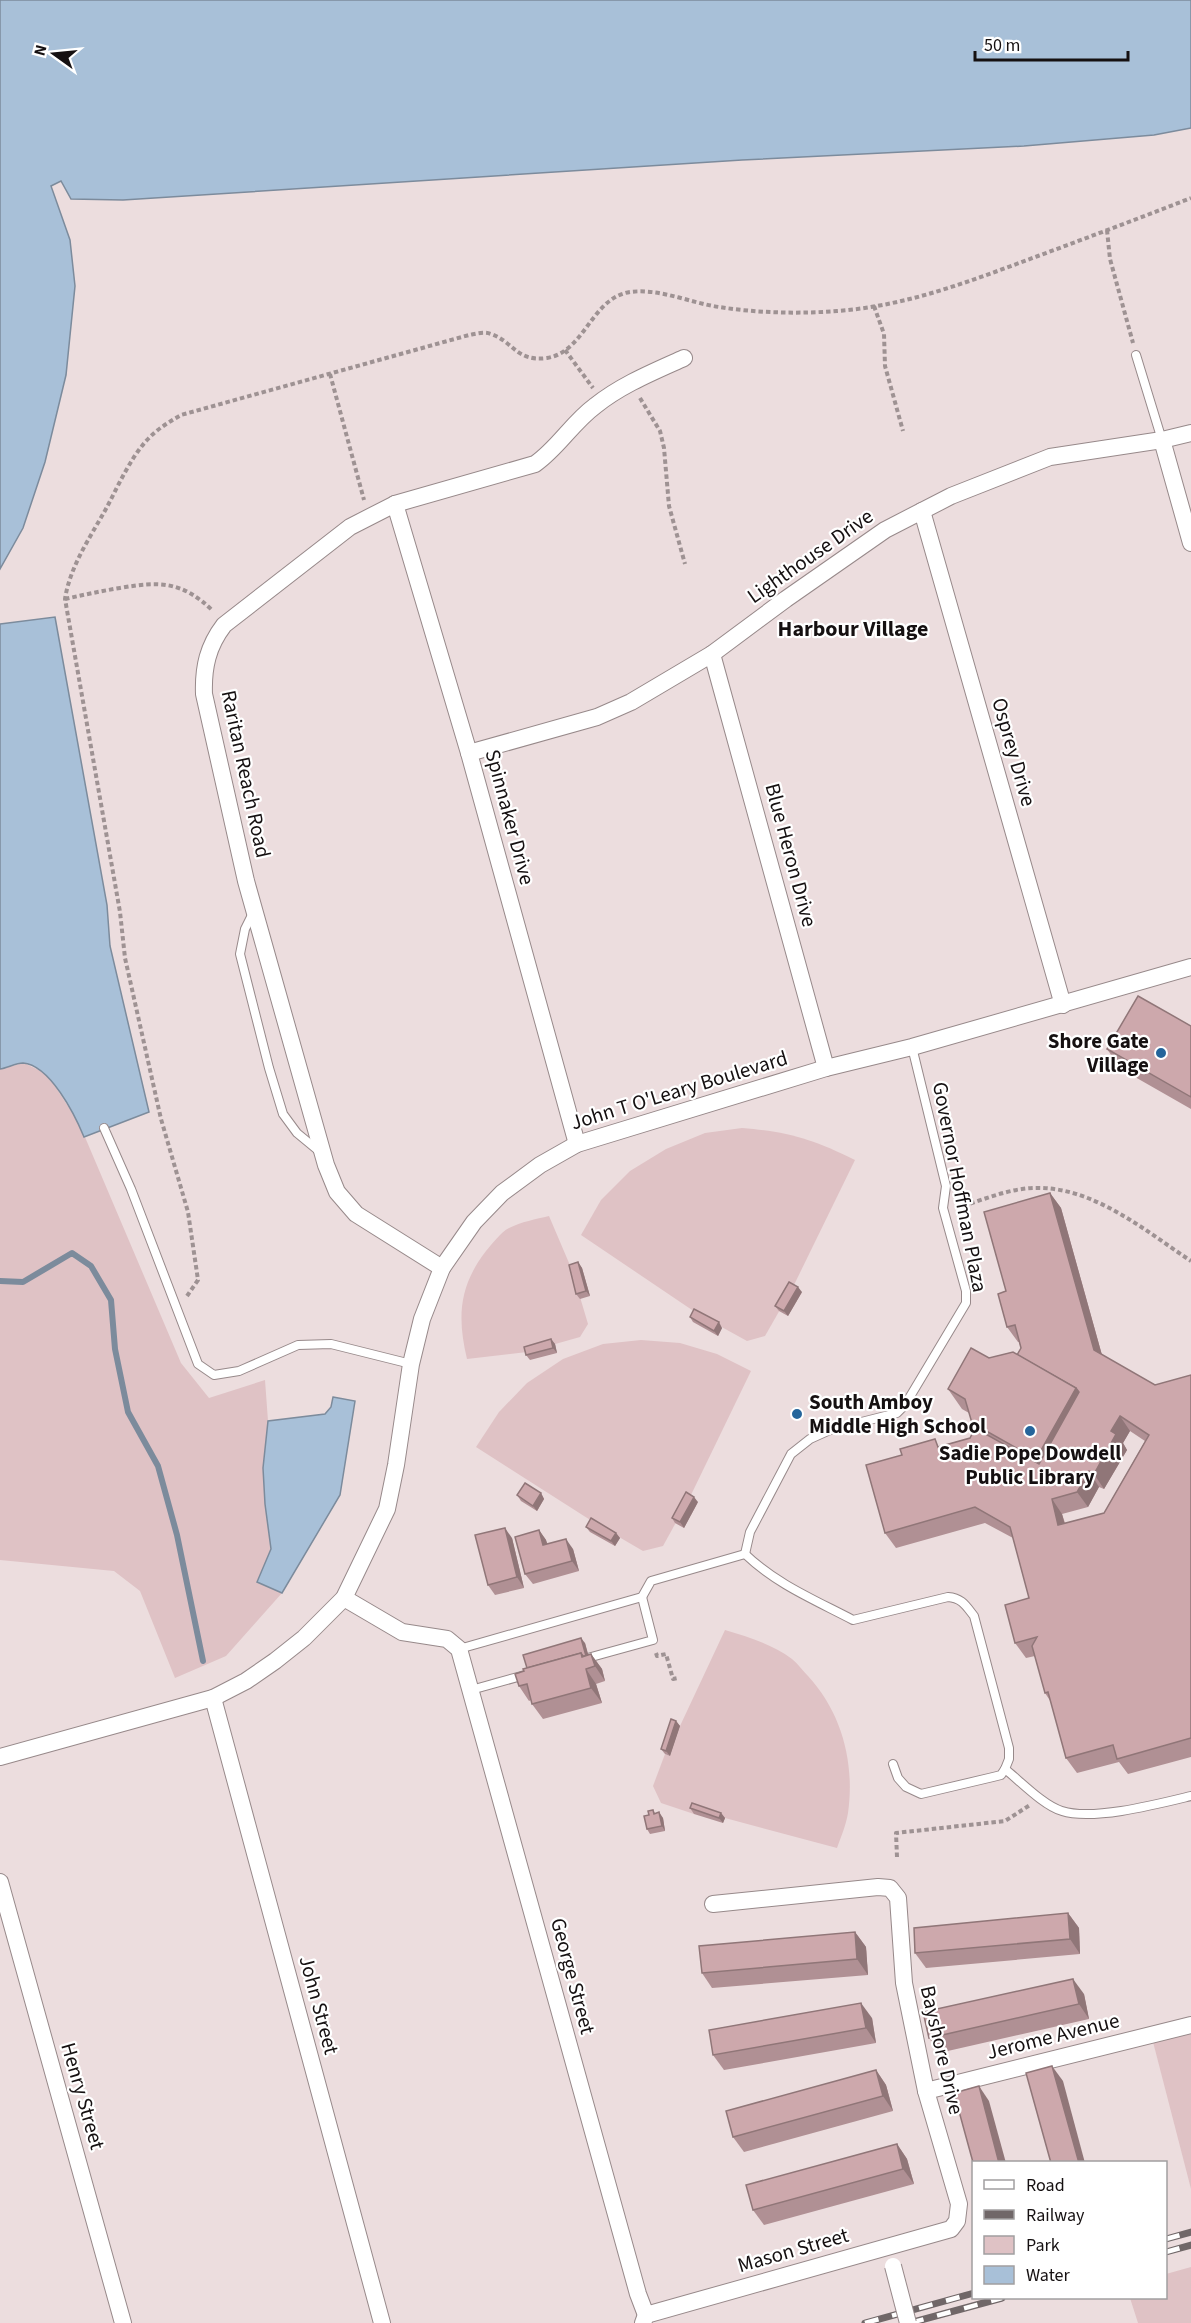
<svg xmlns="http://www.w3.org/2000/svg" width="1191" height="2323" font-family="'Source Sans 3',sans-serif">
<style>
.green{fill:#dfc2c5}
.water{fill:#a8c0d8;stroke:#7c8b9c;stroke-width:1.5}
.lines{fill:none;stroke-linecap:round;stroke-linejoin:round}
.stream{stroke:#7c8b9c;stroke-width:6}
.service-casing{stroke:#97898a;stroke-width:10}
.minor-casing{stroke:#97898a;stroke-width:18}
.path{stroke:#9e9293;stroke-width:4;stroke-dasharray:4.5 3;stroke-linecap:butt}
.service{stroke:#fff;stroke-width:8}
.minor{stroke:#fff;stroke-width:16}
.rail-casing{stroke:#706768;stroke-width:7}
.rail{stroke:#fff;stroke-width:4.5;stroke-dasharray:14;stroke-linecap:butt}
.minor-bridge-casing{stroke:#97898a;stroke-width:18;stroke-linecap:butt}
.minor-bridge{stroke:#fff;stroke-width:16}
.wall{fill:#b09094;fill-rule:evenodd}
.shaded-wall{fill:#907678}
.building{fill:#cda8ac;stroke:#907678;stroke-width:1.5;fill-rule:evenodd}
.poi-dot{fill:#25659b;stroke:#fff;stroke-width:2}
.labels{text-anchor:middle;stroke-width:4.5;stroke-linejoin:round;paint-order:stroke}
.street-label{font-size:21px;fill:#151011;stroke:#fff}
.poi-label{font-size:21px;font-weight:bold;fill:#151011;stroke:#fff;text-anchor:end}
.neighbourhood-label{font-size:22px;font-weight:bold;fill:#151011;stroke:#fff}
</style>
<rect width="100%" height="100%" fill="#ecddde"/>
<g class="green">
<polygon points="24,1063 47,1074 79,1123 181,1363 209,1398 265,1380 268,1421 263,1468 265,1504 271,1549 257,1581 282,1593 226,1656 175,1678 140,1591 114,1571 0,1560 0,1069"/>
<path d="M742,1128c47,4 70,11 113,32l-62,127 -28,49 -18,5 -49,-27 -117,-79 20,-35 29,-29 36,-22 39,-16z"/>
<path d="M549,1216l23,54 16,54 -8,13 -53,15 -60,7c-10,-42 -8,-73 19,-108 6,-7 15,-19 23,-23 12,-6 27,-9 40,-12z"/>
<polygon points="641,1340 680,1343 717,1354 751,1371 690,1497 663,1546 643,1551 595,1523 476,1447 499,1412 527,1383 563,1359 603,1344"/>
<path d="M725,1630c23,7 47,14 67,29 6,5 11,12 16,17 34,37 47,87 40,137 -2,12 -7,24 -11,35l-112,-30 -29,-10 -2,6 -33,-11 -8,-17 12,-32 5,2 10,-30z"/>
<polygon points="1191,2030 1191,2189 1152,2038"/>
<polygon points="1191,2267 1191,2323 1138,2323 1130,2298 1166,2298 1166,2274"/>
</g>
<g class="water">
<polygon points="0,0 1191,0 1191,128 1154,135 1024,146 742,160 123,200 71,199 61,181 51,186 70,240 75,286 66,375 45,462 23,528 0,569"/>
<path d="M55,617l52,288 3,41 39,166 -65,25c-9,-22 -34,-72 -61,-74 -7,0 -16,5 -23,6v-445z"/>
<polygon points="333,1397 355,1401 340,1495 282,1593 257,1582 271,1549 265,1504 263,1468 268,1421 325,1414 331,1407"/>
</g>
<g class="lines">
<polyline class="stream" points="0,1281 23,1282 72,1253 91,1266 111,1300 115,1349 128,1412 158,1466 177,1535 203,1661"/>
<g class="service-casing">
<g id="service">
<polyline points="1136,355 1162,440"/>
<polyline points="253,913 245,929 240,954 269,1068 283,1114 297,1133 320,1152"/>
<polyline points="104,1128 131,1189 198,1364 214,1375 239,1371 298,1345 331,1344 411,1364"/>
<polyline points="745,1554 750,1532 791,1454 810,1439 830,1430 897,1413 905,1405 966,1303 966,1291 943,1208 946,1186 912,1047"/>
<path d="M745,1554c31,30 70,46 108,66l95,-23c14,1 18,9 26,19l35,132v11l-4,10 -4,6 -8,2 -72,17 -15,-7 -8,-9 -5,-14"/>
<polyline points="459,1649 642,1597 651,1581 745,1554"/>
<polyline points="584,1659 653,1640 642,1597"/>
<polyline points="471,1690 525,1675"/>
<path d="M1005,1769c15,12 39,37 57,42 31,10 96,-7 129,-15"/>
</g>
</g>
<g class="minor-casing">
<g id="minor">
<polyline points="1162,440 1191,543"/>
<polyline points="395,504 469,753 577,1144"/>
<polyline points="922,511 1063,1005"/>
<polyline points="712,654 826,1068"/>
<polyline points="469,753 597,717 631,702 712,654 786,599 885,530 951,496 1050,457 1162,440 1191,433"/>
<path d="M442,1268l-86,-54 -19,-22 -11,-27 -80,-284 -42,-187c-1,-27 4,-48 20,-69l126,-98 45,-23 140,-40c23,-16 37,-41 60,-58 26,-21 58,-34 89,-48"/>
<polyline points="344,1598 402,1632 447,1639 459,1649 638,2294 646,2315"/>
<polyline points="213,1698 382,2323"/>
<polyline points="0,1757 213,1698 246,1681 275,1661 304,1638 344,1598 387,1509 396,1465 411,1364 422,1319 442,1268 474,1222 502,1193 540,1165 577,1144 826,1068 912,1047 1191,967"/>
<polyline points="0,1882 123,2323"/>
<polyline points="926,2091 1191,2025"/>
<polyline points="643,2323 646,2315 951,2229 957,2221 959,2204 926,2091 904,1983 898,1898 890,1888 878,1887 713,1904"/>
</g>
</g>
<g class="path">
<polyline points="1107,230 1110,259 1133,343"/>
<polyline points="874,306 884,334 885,366 903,431"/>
<polyline points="565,350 593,388"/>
<polyline points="330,374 364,500"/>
<polyline points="640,398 660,431 664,448 669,506 685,564"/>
<path d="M65,599c18,-4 36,-8 55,-11 40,-7 62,-7 93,23"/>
<path d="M956,1208c21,-6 44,-16 66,-19 64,-9 119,39 169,72"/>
<path d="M187,1296l11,-16 -10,-68 -27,-93 -36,-161 -5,-46 -55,-313c5,-33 26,-63 42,-92 12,-23 23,-48 40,-67 10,-11 22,-18 34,-25l288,-80c6,-1 15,-4 22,-1 23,8 25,28 56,24 38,-6 44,-60 83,-66 29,-4 61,11 89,15 38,6 80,7 118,4 71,-5 136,-31 201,-55 51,-19 102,-38 153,-58"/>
<polyline points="656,1653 657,1656 666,1654 673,1679 678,1678"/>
<polyline points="897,1857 896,1833 1005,1821 1030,1805"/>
</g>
<use href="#service" class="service"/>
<use href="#minor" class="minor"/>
<g class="rail-casing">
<g id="rail">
<polyline points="1166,2239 1191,2232"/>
<polyline points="1166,2252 1191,2245"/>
<polyline points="865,2323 974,2293"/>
<polyline points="910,2323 1002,2298"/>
</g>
</g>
<use href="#rail" class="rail"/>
<g class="minor-bridge-casing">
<polyline id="minor-bridge" points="893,2266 908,2323"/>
</g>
<use href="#minor-bridge" class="minor-bridge"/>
</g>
<g class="wall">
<polygon points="1191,1026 1191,1109 1121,1069 1107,1049"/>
<path d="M1050,1193l11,15 41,147 53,30 36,-10v382l-63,17 -9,-12 -42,11 -11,-15 -15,-56 -6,-9 -10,-37 -9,2 -11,-15 14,-45 -16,-60 -28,-15 -89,25 -11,-15 55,-87 30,-8 5,-10 -3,-5 -3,-10 -7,-4 -14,-20 41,-31 28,-3 4,-7 -2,-6h-1l-11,-15 -1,-36zM1130,1431l15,10 -41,72 -39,10 -3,-9 26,-7 11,-20 5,2 23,-39 -4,-7z"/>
<polygon points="578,1262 582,1268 590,1296 580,1299 576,1294"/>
<polygon points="802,1292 788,1316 779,1311 775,1306"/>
<polygon points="690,1317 722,1328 718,1336 693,1322"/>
<polygon points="551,1339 555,1344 557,1353 530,1360 526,1355"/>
<polygon points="541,1493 544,1499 537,1511 521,1501 517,1495"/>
<polygon points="698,1502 684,1528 675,1523 672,1518"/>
<polygon points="586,1527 616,1533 620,1538 615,1546 590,1532"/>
<polygon points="539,1530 546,1540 547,1544 573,1549 579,1571 533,1584 525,1574"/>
<polygon points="512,1538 524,1588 495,1595 488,1585"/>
<polygon points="585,1643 588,1655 591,1654 602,1669 605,1681 596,1684 602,1703 543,1719 532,1704 531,1700 529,1701 519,1686 524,1671"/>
<polygon points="676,1721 680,1726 670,1756 665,1754 661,1749"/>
<polygon points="690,1808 721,1813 725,1818 723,1823 694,1814"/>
<polygon points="653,1810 655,1813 663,1818 665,1831 650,1834 647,1829 649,1815"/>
<polygon points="1068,1913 1079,1928 1080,1954 926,1968 915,1953"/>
<polygon points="855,1932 866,1947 868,1975 712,1988 702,1973"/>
<polygon points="1084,1994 1089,2019 939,2053 929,2038"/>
<polygon points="872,2018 876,2043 724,2070 713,2055"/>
<polygon points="876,2070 886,2085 893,2111 744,2152 733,2137"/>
<polygon points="897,2144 907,2159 914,2184 764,2225 753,2210"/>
</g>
<g class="shaded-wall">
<polygon points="1050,1193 1061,1208 1105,1366 1094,1350"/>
<polygon points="578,1262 582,1268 590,1296 586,1291"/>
<polygon points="798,1287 802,1292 788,1316 784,1311"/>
<polygon points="719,1322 722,1328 718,1336 714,1331"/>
<polygon points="551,1339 555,1344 557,1353 553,1348"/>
<polygon points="1076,1388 1090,1407 1050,1479 1036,1459"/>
<polygon points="1120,1416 1130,1431 1123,1443 1127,1450 1104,1489 1094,1474 1111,1431"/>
<polygon points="1089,1471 1099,1487 1088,1507 1077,1492"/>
<polygon points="541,1493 544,1499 537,1511 533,1506"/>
<polygon points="694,1497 698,1502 684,1528 680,1522"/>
<polygon points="1052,1499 1062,1514 1069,1540 1058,1525"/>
<polygon points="505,1528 512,1538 524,1588 517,1577"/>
<polygon points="539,1530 546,1540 551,1555 543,1545"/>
<polygon points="616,1533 620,1538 615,1546 611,1541"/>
<polygon points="566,1539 573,1549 579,1571 572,1561"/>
<polygon points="581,1638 585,1643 592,1668 582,1657"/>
<polygon points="591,1654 602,1669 605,1681 595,1666"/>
<polygon points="586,1669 596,1684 602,1703 591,1688"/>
<polygon points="676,1721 680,1726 670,1756 666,1751"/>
<polygon points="659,1812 663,1818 665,1831 662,1826"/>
<polygon points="721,1813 725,1818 723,1823 719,1818"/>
<polygon points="1068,1913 1079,1928 1080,1954 1070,1939"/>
<polygon points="855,1932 866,1947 868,1975 857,1959"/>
<polygon points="1073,1979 1084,1994 1089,2019 1079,2004"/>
<polygon points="861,2003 872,2018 876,2043 866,2028"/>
<polygon points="1052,2066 1063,2081 1085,2163 1079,2163"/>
<polygon points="876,2070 886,2085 893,2111 883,2096"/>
<polygon points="979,2086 989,2101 1006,2163 999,2163"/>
<polygon points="897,2144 907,2159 914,2184 903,2169"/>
</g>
<g class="building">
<polygon points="1138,996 1191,1026 1191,1097 1107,1049"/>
<path d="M1050,1193l44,157 61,35 36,-10v363l-74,21 -4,-14 -47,13 -18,-66 -3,1 -13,-47 5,-9 -22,6 -10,-38 24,-7 -19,-71 -35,-20 -90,26 -19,-68 36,-10 -2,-6 35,-10 3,8 32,-9 5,-10 64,36 40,-72 -3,-4 -59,-33 4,-7 -6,-23 -8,2 -9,-33 8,-3 -22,-79zM1120,1416l29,19 -45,78 -46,12 -6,-26 25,-7 12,-21 5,3 22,-40 -5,-3z"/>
<polygon points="578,1262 586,1291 576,1294 569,1265"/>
<polygon points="789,1282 798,1287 784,1311 775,1306"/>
<polygon points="694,1309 719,1322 714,1331 690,1317"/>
<polygon points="551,1339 553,1348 526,1355 524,1347"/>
<polygon points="971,1348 989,1358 1013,1352 1076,1388 1036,1459 972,1423 965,1399 948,1389"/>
<polygon points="525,1483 541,1493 533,1506 517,1495"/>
<polygon points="686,1492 694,1497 680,1522 672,1518"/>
<polygon points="591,1518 616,1533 611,1541 586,1527"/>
<polygon points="505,1528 517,1577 488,1585 475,1535"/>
<polygon points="539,1530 543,1545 566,1539 572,1561 525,1574 515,1537"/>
<polygon points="581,1638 586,1656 583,1656 581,1653 527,1668 523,1655"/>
<polygon points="581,1653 582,1657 591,1654 595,1666 586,1669 591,1688 532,1704 527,1684 519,1686 515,1674 524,1671 523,1669"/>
<polygon points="671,1719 676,1721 666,1751 661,1749"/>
<polygon points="692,1803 721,1813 719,1818 690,1808"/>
<polygon points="653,1810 654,1814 659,1812 662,1826 647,1829 644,1816 649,1815 648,1811"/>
<polygon points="1068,1913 1070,1939 915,1953 914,1928"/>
<polygon points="855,1932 857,1959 702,1973 699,1946"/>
<polygon points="1073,1979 1079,2004 929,2038 923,2012"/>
<polygon points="861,2003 866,2028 713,2055 709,2030"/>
<polygon points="1052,2066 1079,2163 1051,2163 1026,2073"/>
<polygon points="876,2070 883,2096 733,2137 726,2111"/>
<polygon points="979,2086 999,2163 974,2163 974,2166 954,2093"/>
<polygon points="897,2144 903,2169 753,2210 746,2185"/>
</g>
<g class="poi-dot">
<circle cx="1161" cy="1053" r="6"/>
<circle cx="797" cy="1414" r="6"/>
<circle cx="1030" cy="1431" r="6"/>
</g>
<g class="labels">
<g class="street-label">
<text transform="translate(810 556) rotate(-35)" y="7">Lighthouse Drive</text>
<text transform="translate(1014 752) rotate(74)" y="7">Osprey Drive</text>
<text transform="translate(246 774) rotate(78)" y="7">Raritan Reach Road</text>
<text transform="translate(510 817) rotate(75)" y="7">Spinnaker Drive</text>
<text transform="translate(791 855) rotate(75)" y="7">Blue Heron Drive</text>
<text transform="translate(679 1090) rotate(-17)" y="7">John T O'Leary Boulevard</text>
<text transform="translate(960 1187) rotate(79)" y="7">Governor Hoffman Plaza</text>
<text transform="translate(573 1976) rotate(75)" y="7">George Street</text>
<text transform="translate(319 2005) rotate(75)" y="7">John Street</text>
<text transform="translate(1053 2036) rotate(-14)" y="7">Jerome Avenue</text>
<text transform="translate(942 2050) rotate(77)" y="7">Bayshore Drive</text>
<text transform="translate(83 2096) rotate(74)" y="7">Henry Street</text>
<text transform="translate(793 2250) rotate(-16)" y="7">Mason Street</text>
</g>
<g class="poi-label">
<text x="1149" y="1048">Shore Gate<tspan x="1149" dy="24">Village</tspan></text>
<text x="809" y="1409" text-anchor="start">South Amboy<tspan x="809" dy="24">Middle High School</tspan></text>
<text x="1030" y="1460" text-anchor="middle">Sadie Pope Dowdell<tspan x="1030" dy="24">Public Library</tspan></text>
</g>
<g class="neighbourhood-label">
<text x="853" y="636">Harbour Village</text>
</g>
</g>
<rect x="972" y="2161" width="195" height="138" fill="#ffffff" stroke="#a19fa0" stroke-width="1.5"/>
<rect x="984" y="2180" width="30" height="9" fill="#ffffff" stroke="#a19fa0" stroke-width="1.5"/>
<text x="1026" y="2191" font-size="18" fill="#151011">Road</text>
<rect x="984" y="2210" width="30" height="9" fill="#706768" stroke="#a19fa0" stroke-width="1.5"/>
<text x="1026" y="2221" font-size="18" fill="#151011">Railway</text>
<rect x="984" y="2236" width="30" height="18" fill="#dfc2c5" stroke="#a19fa0" stroke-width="1.5"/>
<text x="1026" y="2251" font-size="18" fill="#151011">Park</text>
<rect x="984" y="2266" width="30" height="18" fill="#a8c0d8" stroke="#a19fa0" stroke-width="1.5"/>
<text x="1026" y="2281" font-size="18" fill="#151011">Water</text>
<g transform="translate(54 54) rotate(285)" stroke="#ffffff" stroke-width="4.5" paint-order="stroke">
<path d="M0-4.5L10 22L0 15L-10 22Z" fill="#151011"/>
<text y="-9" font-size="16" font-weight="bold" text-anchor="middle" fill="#151011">N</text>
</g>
<path d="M975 51v9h153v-9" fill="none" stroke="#151011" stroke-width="3"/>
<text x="984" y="51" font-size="18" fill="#151011" stroke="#ffffff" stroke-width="4.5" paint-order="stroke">50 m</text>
</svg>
